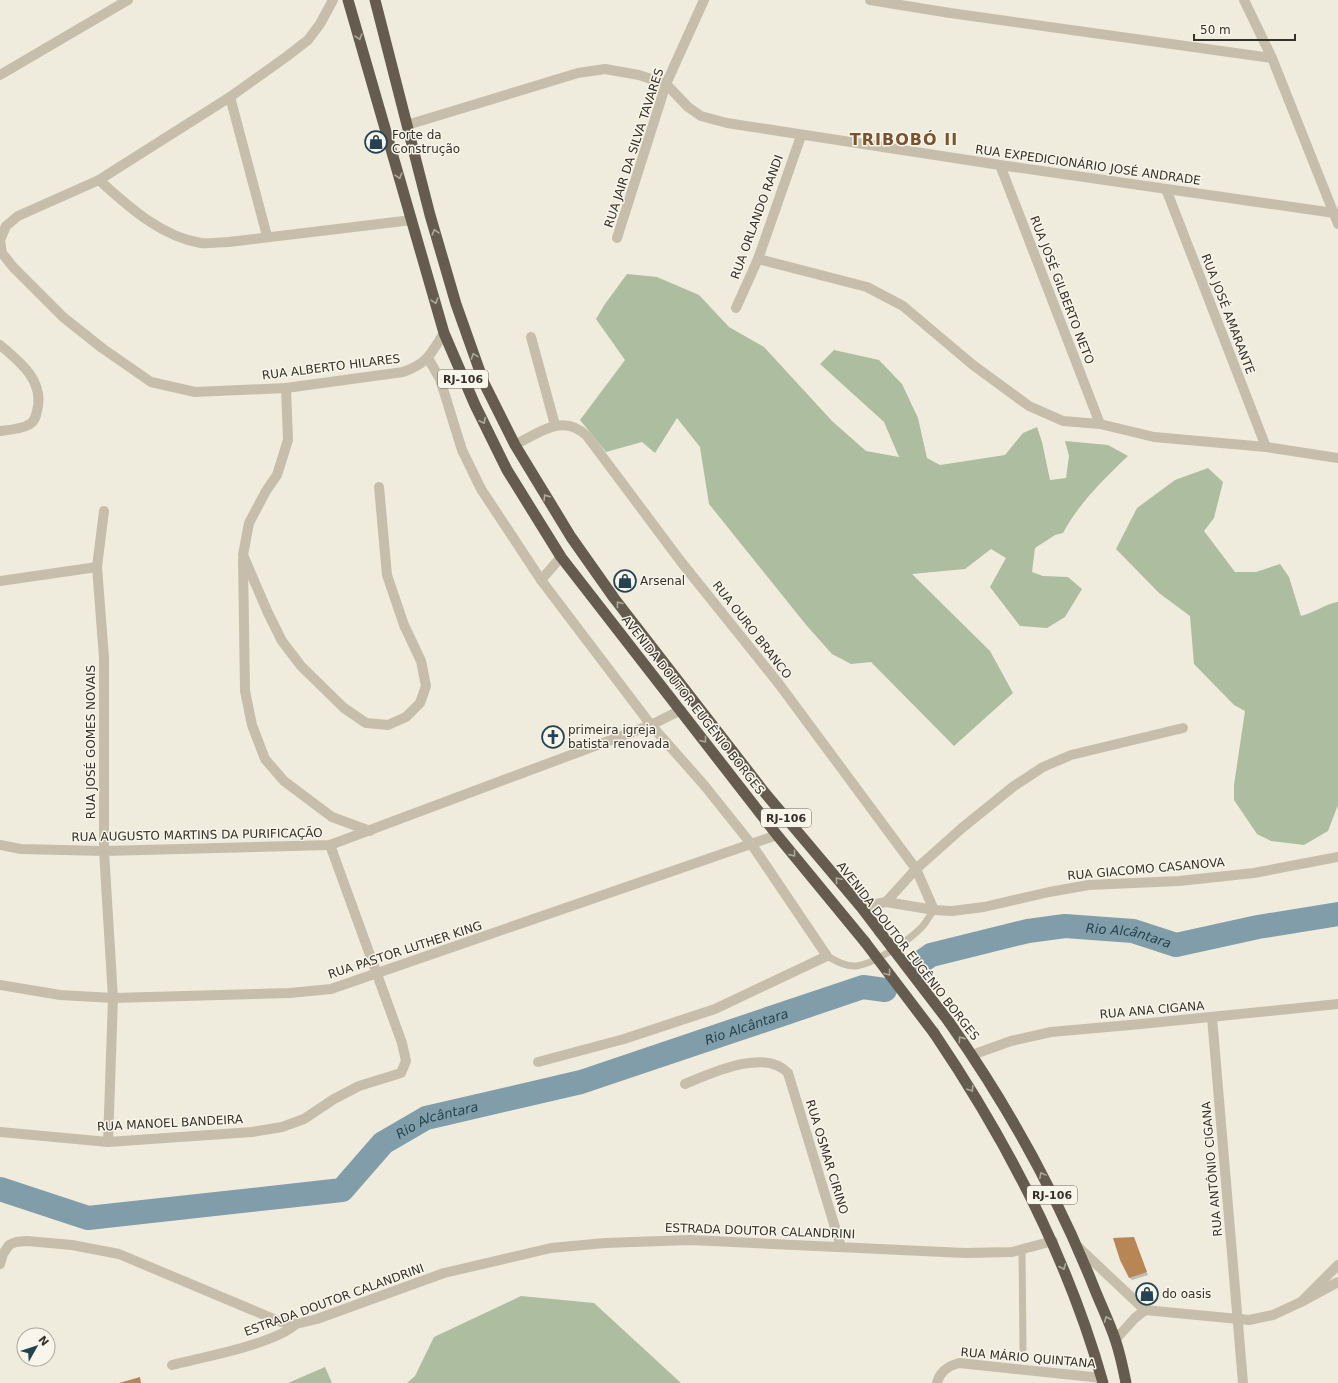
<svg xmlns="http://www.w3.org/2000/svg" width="1338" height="1383" font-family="'DejaVu Sans',sans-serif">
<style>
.green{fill:#acbda0}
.shadow{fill:#0003}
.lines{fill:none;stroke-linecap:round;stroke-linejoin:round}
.river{stroke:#809da9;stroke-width:24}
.building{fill:#b88554}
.service{stroke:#c6beab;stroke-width:7}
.minor{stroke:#c6beab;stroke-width:10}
.tertiary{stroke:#c6beab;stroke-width:10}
.trunk{stroke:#655c4f;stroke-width:11}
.trunk-bridge{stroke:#655c4f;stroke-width:11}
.oneway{stroke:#aea89c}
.labels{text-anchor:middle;stroke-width:3;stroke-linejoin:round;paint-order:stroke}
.shield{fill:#f8f5ea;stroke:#706b63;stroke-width:1}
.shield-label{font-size:11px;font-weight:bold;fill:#353029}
.poi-label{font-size:12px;fill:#353029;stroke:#f8f5ea;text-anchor:start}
.street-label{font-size:12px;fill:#353029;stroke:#f8f5ea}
.water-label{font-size:13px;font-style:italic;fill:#244352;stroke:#f8f5ea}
.district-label{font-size:16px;font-weight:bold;letter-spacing:1px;fill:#7b522c;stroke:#f8f5ea}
</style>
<rect width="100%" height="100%" fill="#efecde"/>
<g class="green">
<path d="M627,274l30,3 42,18 30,32 35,20 68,74 34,30 33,6 -15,-35 -64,-58 14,-14 45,10 23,24 16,34 9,40 13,7 65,-10 18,-22 14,-6 5,15 8,38 16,-2 3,-22 -4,-15 43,4 20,11c-24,23 -49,47 -65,77l-8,2 -20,13 -3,24 11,4 25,1 14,12 -17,28 -18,11 -27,-2 -30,-39 16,-29 -15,-9 -26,20 -53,5 78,77 23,42 -59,53 -83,-84 -20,2 -19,-10 -25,-28 -98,-122 -9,-57 -23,-29 -22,35 -13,-11 -36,10 -26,-32 45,-60 -29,-41 9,-15z"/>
<path d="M1208,468l15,14 -9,36 -10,13 31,41h21l24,-8 9,13 12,39c13,-3 24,-12 37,-14v203l-10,26 -24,14 -33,-4 -14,-7 -23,-34v-15l11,-74 -11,-6 -40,-41 -4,-48 -31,-23 -43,-44 21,-41 38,-28z"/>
<polygon points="521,1296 594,1303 681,1383 407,1383 415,1376 434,1337"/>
<polygon points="325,1367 332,1383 288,1383"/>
</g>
<polygon class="shadow" points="1133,1238 1148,1275 1132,1280 1130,1278"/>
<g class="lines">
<g class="river">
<path id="s1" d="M921,962l10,-7 97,-24 37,-5 68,5 43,14 82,-18 80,-13"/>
<path id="s2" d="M0,1189l88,29 254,-28 41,-47 43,-25 155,-36 282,-95 22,3"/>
</g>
</g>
<g class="building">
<polygon points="1134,1237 1147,1272 1129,1278 1120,1260 1113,1238"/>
<polygon points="140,1377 141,1383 119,1383"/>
</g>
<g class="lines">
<g class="service">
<path d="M827,956c9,5 19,11 29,10 18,-2 52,-25 65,-38 5,-5 8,-12 13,-18"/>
<polyline points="1022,1251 1023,1349"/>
</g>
<g class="minor">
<polyline points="870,0 950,13 1272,58"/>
<polyline points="1244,0 1272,58 1338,224"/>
<polyline points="230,97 267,236"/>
<polyline points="407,125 578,73 605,69 639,75 666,84 688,107 701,116 727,123 1000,165 1334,213"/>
<polyline points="1000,165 1100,424"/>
<path d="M99,180c29,26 61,56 102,63 8,1 19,-1 28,-1l183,-22"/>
<polyline points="1166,189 1266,447"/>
<polyline points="617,238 666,84 704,0"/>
<path d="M0,240l2,13 11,14 50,50 39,31 49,34 44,10 91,-4 117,-16c25,-9 27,-17 41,-39"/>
<polyline points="0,240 6,226 18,216 99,180 230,97 286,57 308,40 320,24 333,0"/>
<polyline points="758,259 867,287 903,306 973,365 1029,406 1063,421 1100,424 1154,437 1266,447 1338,458"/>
<polyline points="736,308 758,259 801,136"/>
<polyline points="531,337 555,425"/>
<path d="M0,345c20,17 45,36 37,66 -1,5 -2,10 -7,13 -8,5 -21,6 -30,7"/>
<polyline points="428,358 440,379 462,450 481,489 541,580 651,725 704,785 752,845 827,956 715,1009 624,1039 538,1062"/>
<polyline points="286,388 288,440 277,475 266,491 249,523 243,555 268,613 282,641 301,666 344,708 366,723 388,725 406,717 420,703 426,686 421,661 404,625 387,575 379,487"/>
<path d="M515,445c25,-13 48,-32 72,-9l95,127 97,121 137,185 18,41"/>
<polyline points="104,511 97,567 104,658 104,851 113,998 108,1142"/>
<polyline points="243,560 245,691 252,725 265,759 284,781 332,817 370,831"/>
<polyline points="541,580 561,557"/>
<polyline points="0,581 97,567"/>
<polyline points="0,845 21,849 104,851 330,845 651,725 681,710"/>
<polyline points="886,902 916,869 962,828 1014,786 1043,767 1071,755 1183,728"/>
<polyline points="861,907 886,902 934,910 952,911 984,907 1049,892 1089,885 1179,881 1254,873 1338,857"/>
<polyline points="0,985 60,995 113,998 290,993 331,989 777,835"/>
<polyline points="1212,1017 1243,1383"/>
<polyline points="972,1055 1011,1041 1051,1032 1141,1024 1338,1004"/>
<path d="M685,1084c27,-11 79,-36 103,-11l53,174"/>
<polyline points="0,1132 108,1142 252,1132 282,1127 304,1119 334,1099 359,1086 401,1073 406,1061 402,1043 330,845"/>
<polyline points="1301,1302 1338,1282"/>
<path d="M172,1365c31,-8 103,-21 124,-41"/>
<path d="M937,1383c3,-12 11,-17 22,-20l143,15"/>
</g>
<g class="tertiary">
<polyline points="0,75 128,0"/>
<polyline points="1078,1247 1145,1310 1249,1320 1273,1315 1301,1302 1338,1265"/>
<polyline points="0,1264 3,1254 9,1245 16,1242 27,1241 72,1245 119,1254 281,1322 296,1324 317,1319 444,1273 551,1248 605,1243 690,1240 965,1253 1012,1252 1053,1241"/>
<polyline points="1115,1340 1135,1318 1145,1310"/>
</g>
<g class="trunk">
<polyline points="348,0 444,333 475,405 507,470 561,557 777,835 865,942"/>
<polyline points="375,0 430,215 456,304 484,383 515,445 571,537 614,598 765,793 861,907 880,932"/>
<path d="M949,1022c57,81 107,171 144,263 7,18 16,36 22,54 5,14 8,29 11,44"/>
<path d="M934,1033c73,108 134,225 169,350"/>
</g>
<g class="trunk-bridge">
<polyline points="880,932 949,1022"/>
<polyline points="865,942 934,1033"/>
</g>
</g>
<defs><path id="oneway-chevron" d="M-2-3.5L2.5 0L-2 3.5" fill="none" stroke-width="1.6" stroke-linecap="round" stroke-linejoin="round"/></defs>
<g class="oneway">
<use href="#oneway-chevron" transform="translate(359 37) rotate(74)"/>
<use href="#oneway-chevron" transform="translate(399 176) rotate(74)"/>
<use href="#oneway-chevron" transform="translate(435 232) rotate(-106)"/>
<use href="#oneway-chevron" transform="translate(435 301) rotate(74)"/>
<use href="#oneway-chevron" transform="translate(474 356) rotate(-110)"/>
<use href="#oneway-chevron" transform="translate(483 421) rotate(63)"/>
<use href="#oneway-chevron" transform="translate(546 497) rotate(-122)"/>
<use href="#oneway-chevron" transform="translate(619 604) rotate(-128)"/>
<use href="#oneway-chevron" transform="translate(704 740) rotate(52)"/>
<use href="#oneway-chevron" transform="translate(793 854) rotate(51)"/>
<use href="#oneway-chevron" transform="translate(838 880) rotate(-130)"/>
<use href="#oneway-chevron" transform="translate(888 973) rotate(53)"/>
<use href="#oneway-chevron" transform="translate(961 1039) rotate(-125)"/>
<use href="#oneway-chevron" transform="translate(971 1089) rotate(58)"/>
<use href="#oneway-chevron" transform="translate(1042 1175) rotate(-118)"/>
<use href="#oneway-chevron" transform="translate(1063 1267) rotate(67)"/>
<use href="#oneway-chevron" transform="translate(1107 1319) rotate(-113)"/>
</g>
<defs>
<g id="shop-ring" transform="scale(1.15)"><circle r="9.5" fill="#f8f5ea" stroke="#244352" stroke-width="1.5"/><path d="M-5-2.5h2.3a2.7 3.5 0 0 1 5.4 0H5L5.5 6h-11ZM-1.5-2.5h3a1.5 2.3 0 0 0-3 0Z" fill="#244352"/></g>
<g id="church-ring" transform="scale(1.15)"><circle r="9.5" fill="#f8f5ea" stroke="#244352" stroke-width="1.5"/><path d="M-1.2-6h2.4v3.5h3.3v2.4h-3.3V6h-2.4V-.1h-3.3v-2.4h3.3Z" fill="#244352"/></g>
</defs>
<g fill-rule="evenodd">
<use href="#shop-ring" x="376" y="142"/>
<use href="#shop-ring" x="625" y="581"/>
<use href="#church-ring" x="553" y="737"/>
<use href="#shop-ring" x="1147" y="1294"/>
</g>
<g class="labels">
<g class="shield">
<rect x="438" y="370" width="50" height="18" rx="3"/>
<rect x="761" y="809" width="50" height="18" rx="3"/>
<rect x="1027" y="1186" width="50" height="18" rx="3"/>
</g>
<g class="shield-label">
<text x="463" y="383">RJ-106</text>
<text x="786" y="822">RJ-106</text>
<text x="1052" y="1199">RJ-106</text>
</g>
<g class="poi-label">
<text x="392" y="139">Forte da<tspan x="392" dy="14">Construção</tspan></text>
<text x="640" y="585">Arsenal</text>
<text x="568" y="734">primeira igreja<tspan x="568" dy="14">batista renovada</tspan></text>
<text x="1162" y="1298">do oasis</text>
</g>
<g class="street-label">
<text transform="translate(634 148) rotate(-72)" y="4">RUA JAIR DA SILVA TAVARES</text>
<text transform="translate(1088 165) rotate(8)" y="4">RUA EXPEDICIONÁRIO JOSÉ ANDRADE</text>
<text transform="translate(757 217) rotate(-70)" y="4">RUA ORLANDO RANDI</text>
<text transform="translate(1062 290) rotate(69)" y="4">RUA JOSÉ GILBERTO NETO</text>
<text transform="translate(1228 314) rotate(69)" y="4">RUA JOSÉ AMARANTE</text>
<text transform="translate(331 367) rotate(-7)" y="4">RUA ALBERTO HILARES</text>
<text transform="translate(752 630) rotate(52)" y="4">RUA OURO BRANCO</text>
<text transform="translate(693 705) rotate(52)" y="4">AVENIDA DOUTOR EUGÊNIO BORGES</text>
<text transform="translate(91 742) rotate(-90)" y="4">RUA JOSÉ GOMES NOVAIS</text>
<text transform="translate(197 835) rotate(-1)" y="4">RUA AUGUSTO MARTINS DA PURIFICAÇÃO</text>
<text transform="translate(1146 869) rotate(-5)" y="4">RUA GIACOMO CASANOVA</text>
<text transform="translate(405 950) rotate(-18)" y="4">RUA PASTOR LUTHER KING</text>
<text transform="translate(908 951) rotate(52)" y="4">AVENIDA DOUTOR EUGÊNIO BORGES</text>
<text transform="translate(1152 1010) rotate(-5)" y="4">RUA ANA CIGANA</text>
<text transform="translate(170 1123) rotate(-3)" y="4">RUA MANOEL BANDEIRA</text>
<text transform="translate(827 1157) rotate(73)" y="4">RUA OSMAR CIRINO</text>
<text transform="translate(1212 1169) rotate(-95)" y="4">RUA ANTÔNIO CIGANA</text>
<text transform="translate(760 1231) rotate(2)" y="4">ESTRADA DOUTOR CALANDRINI</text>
<text transform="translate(334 1300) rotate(-20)" y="4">ESTRADA DOUTOR CALANDRINI</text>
<text transform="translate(1028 1358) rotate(5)" y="4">RUA MÁRIO QUINTANA</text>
</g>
<g class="water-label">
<text dy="5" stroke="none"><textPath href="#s1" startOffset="214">Rio Alcântara</textPath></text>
<text dy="5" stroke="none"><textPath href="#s2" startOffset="794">Rio Alcântara</textPath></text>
<text dy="5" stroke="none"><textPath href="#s2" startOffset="470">Rio Alcântara</textPath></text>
</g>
<g class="district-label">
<text x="904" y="145">TRIBOBÓ II</text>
</g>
</g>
<g transform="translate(36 1347) rotate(51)"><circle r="19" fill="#f8f5ea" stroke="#aaa69d"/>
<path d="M0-3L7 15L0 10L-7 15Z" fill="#244352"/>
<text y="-6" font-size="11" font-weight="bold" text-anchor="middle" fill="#353029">N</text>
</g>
<path d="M1194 34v6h101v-6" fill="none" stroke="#353029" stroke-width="2"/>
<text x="1200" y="34" font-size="12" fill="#353029" stroke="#f8f5ea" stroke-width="3" paint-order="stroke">50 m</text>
</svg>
